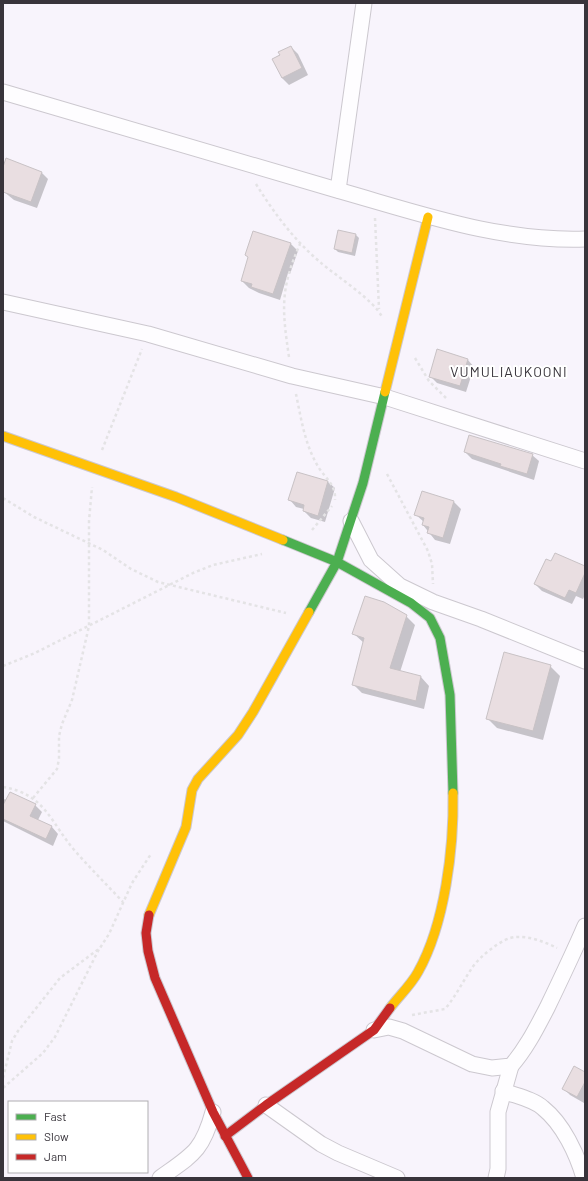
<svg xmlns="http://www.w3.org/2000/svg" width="588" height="1181" font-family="Barlow,sans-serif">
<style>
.shadow{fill:#0003}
.building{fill:#e9dee1;stroke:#c8c2c5}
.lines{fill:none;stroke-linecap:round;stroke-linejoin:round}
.street-casing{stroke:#ccc8cf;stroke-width:17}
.fast-casing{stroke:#ccc8cf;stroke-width:11}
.slow-casing{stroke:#ccc8cf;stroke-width:11}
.jam-casing{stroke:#ccc8cf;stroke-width:11}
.path{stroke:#e4e3e5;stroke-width:2.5;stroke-dasharray:3 3;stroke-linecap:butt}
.street{stroke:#fefdff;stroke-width:15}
.fast{stroke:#4caf50;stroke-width:9}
.slow{stroke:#ffc107;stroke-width:9}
.jam{stroke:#c62828;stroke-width:9}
.labels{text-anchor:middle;stroke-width:4;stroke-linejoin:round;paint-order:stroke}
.quarter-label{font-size:14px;letter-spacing:1px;fill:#38343b;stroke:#fff}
</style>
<rect width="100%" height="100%" fill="#f8f4fc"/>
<g class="shadow">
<polygon points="291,47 298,54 308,75 289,85 282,78 273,59"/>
<polygon points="3,170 41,172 48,179 37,208 14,200 3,191"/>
<polygon points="253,232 291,244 298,251 290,274 288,273 280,300 259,293 249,288 242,281 249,258 246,255"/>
<polygon points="339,232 356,235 359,238 355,256 338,252 335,249"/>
<polygon points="468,360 474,367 466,392 437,383 430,376"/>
<polygon points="465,452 532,455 539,461 534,480 472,459"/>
<polygon points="297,473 328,482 335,488 325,522 311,518 304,511 304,509 296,507 290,500"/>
<polygon points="423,492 454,502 461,509 450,544 435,540 423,525 424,522 415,514"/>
<polygon points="585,567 585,595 583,599 576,596 572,604 542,591 535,584"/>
<polygon points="406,616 415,625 400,672 421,677 429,686 424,709 362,693 353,684 364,643 354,634"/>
<polygon points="550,666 560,676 543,740 497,728 487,718"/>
<polygon points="3,799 35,805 42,812 38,820 52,827 58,834 53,846 3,821"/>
<polygon points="585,1073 585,1101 584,1103 570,1095 563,1088"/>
</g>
<g class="building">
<polygon points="291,46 302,68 282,78 272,59 280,55 278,52"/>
<polygon points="6,158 42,172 31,202 3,192 3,167"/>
<polygon points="338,230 356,234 352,253 334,249"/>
<polygon points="253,231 291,243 273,294 251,287 252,284 241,281 248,257 245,255"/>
<polygon points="437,349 468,359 460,386 429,377"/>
<polygon points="469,435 533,454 527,474 500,466 501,464 464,452"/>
<polygon points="297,472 328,481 318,516 303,511 304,505 288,500"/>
<polygon points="422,491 454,501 443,538 427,533 429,527 422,525 424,518 414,515"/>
<polygon points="555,553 585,566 585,573 576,593 569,590 565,598 534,584 546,559 551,561"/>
<polygon points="365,596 384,602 407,615 390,668 421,676 416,701 352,685 364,638 352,634"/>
<polygon points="504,652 551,665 533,731 486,719"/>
<polygon points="10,792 36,804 30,816 52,826 46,839 3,819 3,805"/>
<polygon points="574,1066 585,1072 585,1082 577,1097 562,1089"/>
</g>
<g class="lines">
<g class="street-casing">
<g id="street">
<path d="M3,92c112,32 223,66 334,98 82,23 162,52 248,49"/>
<polyline points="338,190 364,3"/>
<polyline points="3,302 148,334 292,376 385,397 585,461"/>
<polyline points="351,521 371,560 400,586 433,602 481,619 585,661"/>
<path d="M374,1030l15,-3 14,4 69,33 20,4 19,-2c15,-17 25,-37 36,-58 13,-27 26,-54 38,-82"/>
<path d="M503,1091c13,5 30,8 40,17 20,16 34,46 41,70"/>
<polyline points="266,1105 321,1144 338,1153 397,1178"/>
<path d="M160,1178c32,-23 42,-26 53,-66"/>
<polyline points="496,1178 498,1169 498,1112 511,1066"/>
</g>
</g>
<g class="fast-casing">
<g id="fast">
<polyline points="283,540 337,562 411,603 430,618 440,638 450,695 453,793"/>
<polyline points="309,612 337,562 363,483 385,392"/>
</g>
</g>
<g class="slow-casing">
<g id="slow">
<polyline points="385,392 428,217"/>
<polyline points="3,436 176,497 283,540"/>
<polyline points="149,915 186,827 192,790 198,779 238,735 253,712 309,612"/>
<path d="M390,1008c9,-12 21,-23 28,-36 27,-48 36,-124 35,-179"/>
</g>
</g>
<g class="jam-casing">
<g id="jam">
<polyline points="149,915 146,933 148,951 155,978 213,1112 248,1178"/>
<polyline points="225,1136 266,1105 374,1030 390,1008"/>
</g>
</g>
<g class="path">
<path d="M256,184c18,29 38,56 64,78 16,14 54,38 62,55"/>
<polyline points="375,218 379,309"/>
<path d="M289,357c-7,-48 -9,-68 11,-113"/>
<polyline points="415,358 429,381 446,398"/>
<path d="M296,394c5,24 9,52 23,74 7,11 17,17 16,32"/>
<polyline points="102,450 142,349"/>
<polyline points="387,474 428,551 432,564 433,584"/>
<polyline points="3,498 34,517 103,550 131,569 158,582 286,613"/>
<polyline points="312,530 332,506"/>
<polyline points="3,666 35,653 193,573 213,565 262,554"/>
<path d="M3,787c43,7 48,37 73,65 15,17 31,33 47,50"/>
<polyline points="33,798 57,769 59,759 59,736 62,724 72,700 89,626 89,521 92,487"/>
<path d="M412,1015l33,-6c11,-13 18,-28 27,-41 7,-11 31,-31 44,-31 14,-1 29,5 41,11"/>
<polyline points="3,1078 12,1041 18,1031 60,978 100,948 109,934 132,883 151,854"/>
<polyline points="3,1088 43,1053 55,1037 99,949"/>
</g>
<use href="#street" class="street"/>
<use href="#fast" class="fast"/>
<use href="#slow" class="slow"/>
<use href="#jam" class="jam"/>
</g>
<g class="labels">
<g class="quarter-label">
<text x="509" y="377">VUMULIAUKOONI</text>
</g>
</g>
<rect width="588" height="1181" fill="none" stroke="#38343b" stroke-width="8"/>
<rect x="8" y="1101" width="140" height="72" fill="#ffffff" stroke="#afaeb1"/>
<rect x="16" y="1114" width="20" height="6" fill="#4caf50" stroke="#afaeb1"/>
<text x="44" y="1121" font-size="12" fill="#38343b">Fast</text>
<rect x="16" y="1134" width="20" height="6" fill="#ffc107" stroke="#afaeb1"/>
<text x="44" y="1141" font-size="12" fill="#38343b">Slow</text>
<rect x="16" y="1154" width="20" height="6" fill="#c62828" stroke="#afaeb1"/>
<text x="44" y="1161" font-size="12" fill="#38343b">Jam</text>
</svg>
